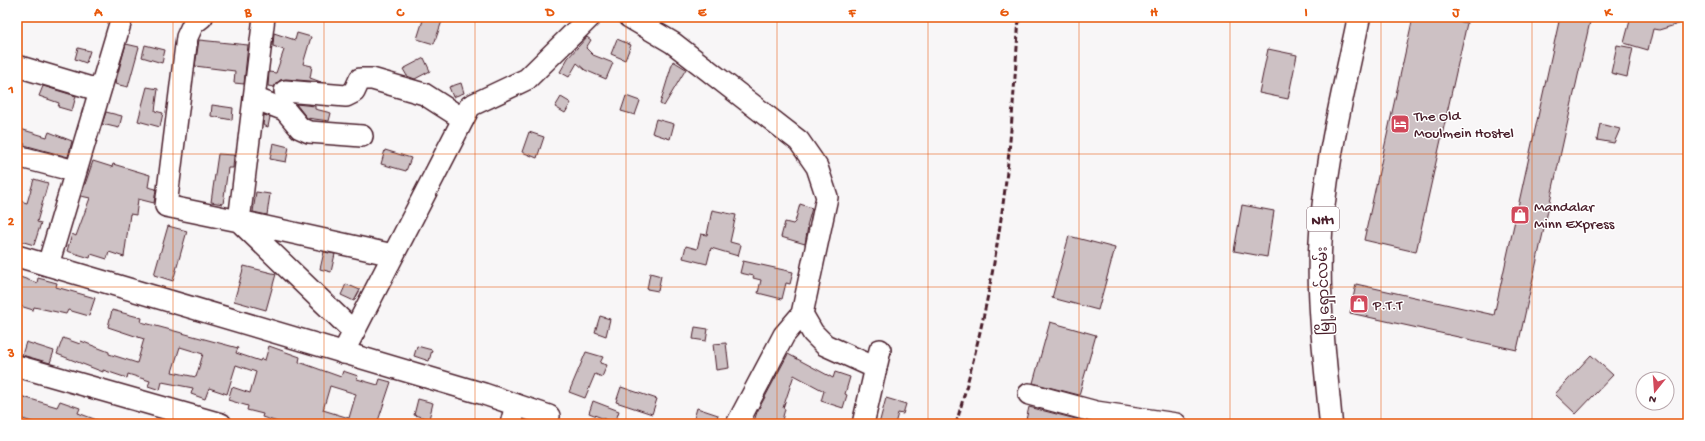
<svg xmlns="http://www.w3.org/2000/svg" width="1705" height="441" font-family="'Gochi Hand','Noto Sans Myanmar',sans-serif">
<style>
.building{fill:#cdc1c4;stroke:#4a1f2b;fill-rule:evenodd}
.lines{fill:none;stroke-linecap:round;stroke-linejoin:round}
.minor-casing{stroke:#4a1f2b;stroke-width:24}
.highway-casing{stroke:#4a1f2b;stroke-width:25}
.minor{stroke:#fff;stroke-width:21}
.highway{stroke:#fff;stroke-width:22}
.rail{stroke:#4a1f2b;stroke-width:3;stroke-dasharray:6 3;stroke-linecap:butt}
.grid{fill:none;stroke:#e8590c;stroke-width:1;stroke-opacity:0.55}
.labels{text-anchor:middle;stroke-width:3;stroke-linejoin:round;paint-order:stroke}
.shield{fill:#fff;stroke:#80626b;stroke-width:1}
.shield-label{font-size:14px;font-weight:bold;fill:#4a1f2b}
.poi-label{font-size:15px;fill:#4a1f2b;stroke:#fff;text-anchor:start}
.street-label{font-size:15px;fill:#4a1f2b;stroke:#fff}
.neatline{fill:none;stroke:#e8590c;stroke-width:1.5}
.grid-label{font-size:13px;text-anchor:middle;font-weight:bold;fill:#e8590c}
</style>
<rect width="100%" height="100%" fill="#f8f6f7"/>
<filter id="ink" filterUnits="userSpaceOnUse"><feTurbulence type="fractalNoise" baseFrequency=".025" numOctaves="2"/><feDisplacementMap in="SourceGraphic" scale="8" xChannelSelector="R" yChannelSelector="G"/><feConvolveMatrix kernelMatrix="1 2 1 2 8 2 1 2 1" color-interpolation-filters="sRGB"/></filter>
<g filter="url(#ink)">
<g class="building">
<polygon points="424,17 442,21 434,44 417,39"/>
<polygon points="1413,17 1440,17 1467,23 1416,252 1364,240"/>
<polygon points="1560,17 1591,17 1517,350 1350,313 1356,284 1494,315"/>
<polygon points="1631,17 1688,17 1688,21 1659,30 1653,29 1648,50 1624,43"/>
<polygon points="274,33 295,40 297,33 311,37 303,64 312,66 310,78 321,82 286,79 280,80 274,87 268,86 269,72 276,73 284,50 273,46"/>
<polygon points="587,37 591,40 586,48 593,55 613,63 606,79 585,70 577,63 569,77 560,72 568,58"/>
<polygon points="617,39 631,45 625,60 611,54"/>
<polygon points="199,40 248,45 244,84 234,83 235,71 195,66"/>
<polygon points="126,44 139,47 128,87 115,84"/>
<polygon points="145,45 165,50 162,63 142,57"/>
<polygon points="1617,45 1633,48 1627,77 1611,73"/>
<polygon points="78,48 90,51 86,63 75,59"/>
<polygon points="1268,49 1297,55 1288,99 1259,93"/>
<polygon points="424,58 430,71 415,79 407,76 403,69"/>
<polygon points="673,61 686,69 664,106 660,104"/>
<polygon points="461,83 464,93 453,97 449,87"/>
<polygon points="43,86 76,96 72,111 58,107 59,103 39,96"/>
<polygon points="147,87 158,89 155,111 163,113 160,127 138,121"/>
<polygon points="626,96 640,101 635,115 621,111"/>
<polygon points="561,97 571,103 565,113 555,107"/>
<polygon points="296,104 315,106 315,109 331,113 329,121 307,118"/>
<polygon points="212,105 233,108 232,120 211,116"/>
<polygon points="106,112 122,116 119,128 102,124"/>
<polygon points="264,115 270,117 268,127 263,125"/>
<polygon points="656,119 674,124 670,139 652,133"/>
<polygon points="1600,124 1620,129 1614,143 1597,140"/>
<polygon points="17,128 47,137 49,132 72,141 68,157 24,145 25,144 17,141"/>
<polygon points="529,132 544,137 537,158 522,152"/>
<polygon points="273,143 289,147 286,162 270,159"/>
<polygon points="385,150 411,158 406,171 381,164"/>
<polygon points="218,154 234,155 233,168 228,168 223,204 211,202"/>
<polygon points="93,161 112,167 113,164 150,175 148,187 156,189 154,203 138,199 136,215 130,214 124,257 109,252 107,259 91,254 90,258 67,251 72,234 76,236 90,198 81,196"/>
<polygon points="34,179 48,183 37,222 41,223 34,245 17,240 17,200 27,203"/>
<polygon points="256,192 270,194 267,215 253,212"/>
<polygon points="800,204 812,208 807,226 808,226 805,244 781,237 785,222 793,224 795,222"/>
<polygon points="1242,205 1274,211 1267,257 1234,251"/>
<polygon points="712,210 736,215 730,242 741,245 738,256 711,248 707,264 683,258 686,246 697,249 701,234 707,235"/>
<polygon points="168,226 187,231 173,281 154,275"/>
<polygon points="1069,236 1115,248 1098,310 1052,298"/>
<polygon points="324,252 335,254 331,272 320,269"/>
<polygon points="743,261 793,272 790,284 786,283 782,299 758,293 761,280 753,278 754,276 740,273"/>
<polygon points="244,266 276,274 266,310 234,301"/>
<polygon points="650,273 661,276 658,291 647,289"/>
<polygon points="20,277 37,283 38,278 57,283 56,287 95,298 89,316 68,310 66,314 34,307 33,310 17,305 17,285"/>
<polygon points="346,284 360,290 354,301 341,295"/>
<path d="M112,310l30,8 -1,4 97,26 -2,5 24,8 1,-2 4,1 4,-14 31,11 -1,5 42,15 2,-6 15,5 -1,3 21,6 2,-6 11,3 -14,42h-93l-22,-7 1,-3 -16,-4 1,-4 -20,-6 4,-13 18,6 6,-21 -20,-7 -9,29 -18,-6 -4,11 -14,-5 2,-6 -31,-6 -2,8 -12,-4 2,-5 -22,-7 -1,4 -24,-8v2l-46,-18 6,-16 17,6 1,-3 28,11v2l28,9 7,-24 -36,-12zM180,347l23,7 -7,23 -24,-5zM330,386l26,8 -7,24 -26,-8z"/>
<polygon points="600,316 610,319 606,336 595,332"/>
<polygon points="1050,322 1096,335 1079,395 1033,383"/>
<polygon points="695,327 708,329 706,341 693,339"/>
<polygon points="26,342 54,351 50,363 22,355"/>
<polygon points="726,343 729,368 716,370 713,344"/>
<polygon points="417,346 432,350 429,361 414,356"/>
<polygon points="586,352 603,357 600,363 607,365 602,377 595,374 585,398 569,392"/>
<polygon points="788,354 833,378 835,372 850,377 845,394 847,395 843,408 821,401 824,391 794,375 783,408 785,409 781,424 753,424 757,412"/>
<polygon points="1591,355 1613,375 1576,414 1555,394"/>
<polygon points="621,387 657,399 652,414 616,402"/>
<polygon points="17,395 57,407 60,401 80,408 78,413 105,423 105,424 38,424 17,417"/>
<polygon points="886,398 906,404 903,414 898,413 895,424 879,424"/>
<polygon points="418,399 433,403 429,419 414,415"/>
<polygon points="593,401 619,411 615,423 589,413"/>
<polygon points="1029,407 1080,420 1079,424 1025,424"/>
<polygon points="697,408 718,415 715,424 701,424 693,422"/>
</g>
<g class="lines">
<g class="minor-casing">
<g id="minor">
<polyline points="202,17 193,24 187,37 166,206 239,221 353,331"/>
<polyline points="264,17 239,221 393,255"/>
<polyline points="629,17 673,43 799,141 817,167 827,197 802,314 784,335 737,424"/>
<polyline points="17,66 98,90"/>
<polyline points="285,91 346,96 354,92 360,79 372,79 424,94 463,119"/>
<polyline points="254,98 285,110 300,128 309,132 362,136"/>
<polyline points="17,156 75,171"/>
<polyline points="17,256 484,394 549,416"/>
<polyline points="48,265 122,17"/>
<polyline points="802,314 813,333 825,345 876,368"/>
<polyline points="343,353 470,106 527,79 590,17"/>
<polyline points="17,366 221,424"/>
<polyline points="1029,394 1096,412 1176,424"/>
<polyline points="511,424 516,405"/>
<polyline points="863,424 880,350"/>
</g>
</g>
<g class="highway-casing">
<path id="highway" d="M1331,424c-5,-57 -13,-116 -11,-173 3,-79 23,-157 39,-234"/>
</g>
<use href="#minor" class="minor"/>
<use href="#highway" class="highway"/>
<path class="rail" d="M956,424c17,-59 33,-125 42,-186 12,-73 16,-147 21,-221"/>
</g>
</g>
<path class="grid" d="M173,17v407M324,17v407M475,17v407M626,17v407M777,17v407M928,17v407M1079,17v407M1230,17v407M1381,17v407M1532,17v407M17,154h1671M17,287h1671"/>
<defs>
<g id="hotel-square" transform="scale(1)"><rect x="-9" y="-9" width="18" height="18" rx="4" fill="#d1495b" stroke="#fff"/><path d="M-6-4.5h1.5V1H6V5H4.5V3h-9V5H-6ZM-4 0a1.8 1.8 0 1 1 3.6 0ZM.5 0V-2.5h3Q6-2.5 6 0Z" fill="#fff"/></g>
<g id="shop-square" transform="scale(1)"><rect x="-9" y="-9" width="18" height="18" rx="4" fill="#d1495b" stroke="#fff"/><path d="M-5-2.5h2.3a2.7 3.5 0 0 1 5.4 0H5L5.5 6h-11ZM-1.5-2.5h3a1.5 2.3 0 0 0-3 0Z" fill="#fff"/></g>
</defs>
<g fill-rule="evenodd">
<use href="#hotel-square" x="1400" y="124"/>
<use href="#shop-square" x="1520" y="215"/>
<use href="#shop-square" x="1359" y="304"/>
</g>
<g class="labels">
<rect class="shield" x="1307" y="207" width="32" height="24" rx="3"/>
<g class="shield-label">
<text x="1323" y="224">NH1</text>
</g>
<g class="poi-label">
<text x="1414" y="120">The Old<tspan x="1414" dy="17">Moulmein Hostel</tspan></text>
<text x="1534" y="211">Mandalar<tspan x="1534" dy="17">Minn Express</tspan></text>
<text x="1373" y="309">P.T.T</text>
</g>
<g class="street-label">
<text transform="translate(1323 291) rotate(-92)" y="5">မြို့ရှောင်လမ်း</text>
</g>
</g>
<rect width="1705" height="441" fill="none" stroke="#fff" stroke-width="44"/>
<g transform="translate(1655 391) rotate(197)"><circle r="19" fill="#ffffff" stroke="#b7a5aa"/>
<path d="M0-3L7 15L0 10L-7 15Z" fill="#d1495b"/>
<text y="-6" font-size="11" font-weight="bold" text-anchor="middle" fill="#4a1f2b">N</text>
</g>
<rect x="22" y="22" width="1661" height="397" class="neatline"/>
<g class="grid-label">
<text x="98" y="16">A</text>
<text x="248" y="16">B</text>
<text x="400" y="16">C</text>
<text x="550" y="16">D</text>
<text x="702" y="16">E</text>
<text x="852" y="16">F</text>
<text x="1004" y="16">G</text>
<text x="1154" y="16">H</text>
<text x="1306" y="16">I</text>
<text x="1456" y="16">J</text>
<text x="1608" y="16">K</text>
<text x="11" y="93">1</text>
<text x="11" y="225">2</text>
<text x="11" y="357">3</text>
</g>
</svg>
